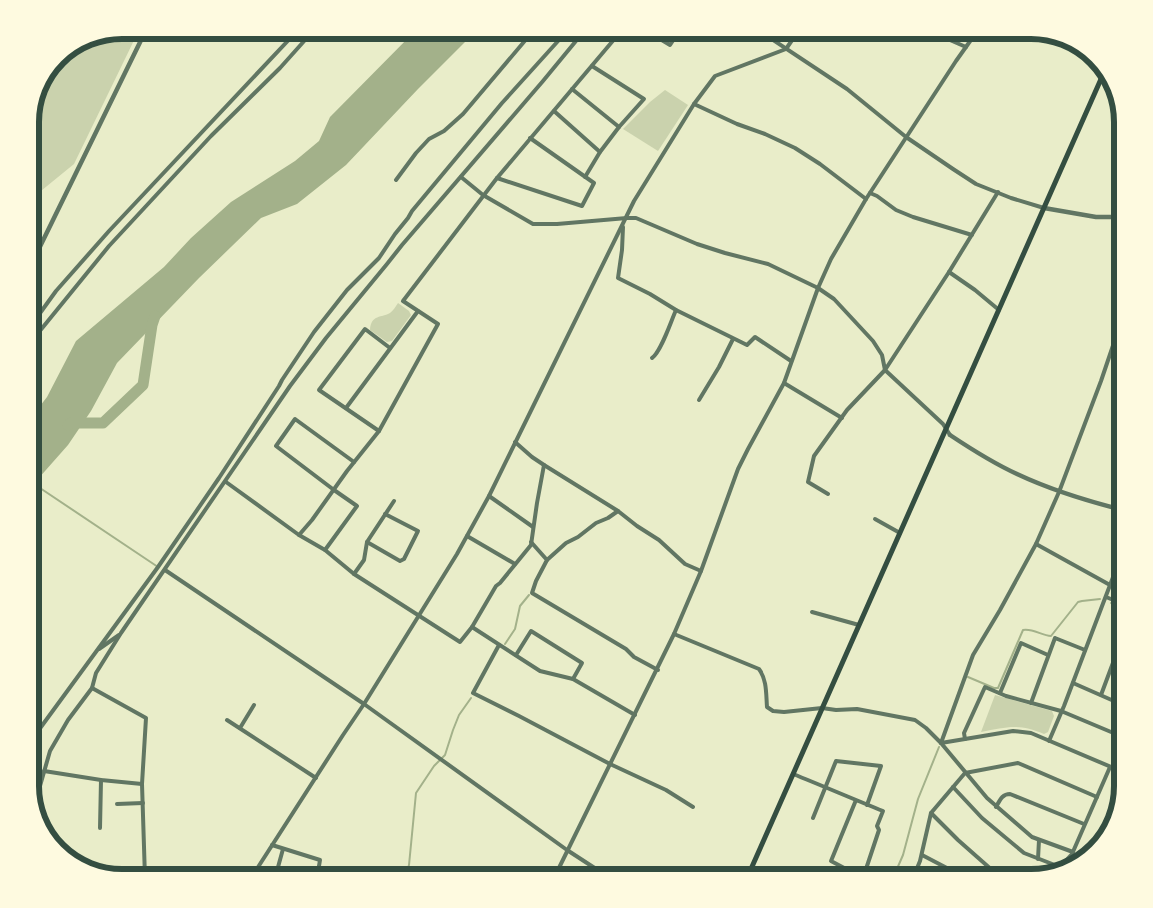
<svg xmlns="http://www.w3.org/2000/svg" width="1153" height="908" font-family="Mulish,sans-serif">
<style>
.green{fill:#cad2ad}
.water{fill:#a3b18a}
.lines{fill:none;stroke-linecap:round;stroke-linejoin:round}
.stream{stroke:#a3b18a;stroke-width:2}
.river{stroke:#a3b18a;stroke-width:11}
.minor{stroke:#617663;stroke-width:4}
.tertiary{stroke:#617663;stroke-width:4.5}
.secondary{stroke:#344e41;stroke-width:5}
.rim{fill:none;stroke:#344e41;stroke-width:6}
</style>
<rect width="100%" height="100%" fill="#e9edc9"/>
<g class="green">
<polygon points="122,30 139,30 74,164 36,195 37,181 30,164 30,158 50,67 61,53"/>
<polygon points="665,90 688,105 658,151 623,129 650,102"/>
<path d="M398,303l11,8 2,4 -19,26 -5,1 -17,-12c1,-16 12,-12 20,-17 3,-2 6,-7 8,-10z"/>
<path d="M995,695l57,16 2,5 -6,16 -4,2c-25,-11 -37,-7 -63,-2z"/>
</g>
<polygon class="water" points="416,30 477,30 418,89 346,165 297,204 261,218 199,278 117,363 91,411 68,445 30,488 30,419 47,397 76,341 164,267 191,238 231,202 295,161 319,141 330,117"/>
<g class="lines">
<g class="stream">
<polyline points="34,484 158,567"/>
<polyline points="1111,603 1123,608"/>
<polyline points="505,644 515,629 520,606 529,595"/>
<path d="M968,677l26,11h4l25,-58c10,-2 19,6 28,6l27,-34 4,-1 18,-2"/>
<polyline points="404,878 409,865 416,793 434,766 445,755 453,730 459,715 471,698"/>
<polyline points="893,878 903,855 918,799 939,747"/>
</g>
<polyline class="river" points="68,425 71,423 103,423 143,385 152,325 155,316"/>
<g class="minor">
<polyline points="645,30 670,45 680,30"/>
<polyline points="758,30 847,89 906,137 953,169 976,184 1011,198 1044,208"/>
<polyline points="927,30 966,47"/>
<polyline points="572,89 619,127"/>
<polyline points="694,104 737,124 765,134 795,148 820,164 866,199"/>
<polyline points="554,111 600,152"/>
<polyline points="30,136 43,77"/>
<polyline points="1117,146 1123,133"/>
<polyline points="461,177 483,195 533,224 557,224 627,218 636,218 697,244 725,253 768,264 818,288 834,299 873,341 882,355 885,370 943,424 950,435"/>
<polyline points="585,177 600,152 619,127 644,99 592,66"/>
<polyline points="497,178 582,206 594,183 530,138"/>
<polyline points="396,180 416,153 429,139 444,131 463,114 534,30"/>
<polyline points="870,193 877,196 896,210 913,217 972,235"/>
<polyline points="623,227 622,250 618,278 650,294 676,310 747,345 755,337 791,361"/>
<polyline points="949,272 975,290 999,310"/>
<polyline points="30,327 56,291 109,231 298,30"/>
<polyline points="30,343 109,246 211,136 280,68 314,30"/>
<path d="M652,358c9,-6 19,-37 24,-48"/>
<polyline points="784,383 842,418"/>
<polyline points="699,400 719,367 733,339"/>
<polyline points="346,408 418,311"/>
<polyline points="379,431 319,390 365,329 390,348"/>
<polyline points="515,442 532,457 544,465 618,511 637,526 659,540 685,564 701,571"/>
<polyline points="226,482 299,535 325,550 354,574 460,642 472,627 540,671 573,679 635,715"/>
<polyline points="828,494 808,482 814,456 847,410 885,370 949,272 998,192"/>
<polyline points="489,496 533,527"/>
<polyline points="875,519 900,533"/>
<polyline points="299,535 312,520 347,471 379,431 438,324 403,301 497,178 622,30"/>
<polyline points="467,536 515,564"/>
<polyline points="367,542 400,561 404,559 418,531 385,514"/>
<polyline points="531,542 547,560 536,581 532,593 626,649 634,657 658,670"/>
<polyline points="1036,544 1110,585"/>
<polyline points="325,550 357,506 334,490 276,446 295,419 354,462"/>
<polyline points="547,560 566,543 578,537 596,523 608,518 618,511"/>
<polyline points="165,570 364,704 567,850 610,878"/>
<polyline points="354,574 364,560 367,542 394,501"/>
<polyline points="1106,597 1123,604"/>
<polyline points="812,612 859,625"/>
<polyline points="472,627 496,586 500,583 531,545 537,503 544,465"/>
<path d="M674,634l85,35c8,11 7,25 8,38l6,4 11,1 38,-4 14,2 21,-1 58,11 11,8 15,15 46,55 45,39 41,15"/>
<polyline points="499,645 473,693 519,716 610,764 666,790 693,807"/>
<polyline points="99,649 119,635"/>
<polyline points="516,655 531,631 582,663 573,679"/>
<polyline points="1073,683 1123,705"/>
<polyline points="92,688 146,718 142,784 145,878"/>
<polyline points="1000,693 1021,643 1048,655"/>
<polyline points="1101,695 1123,636"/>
<polyline points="1031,703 1055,638 1085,650"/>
<polyline points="227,720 316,778"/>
<polyline points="240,728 254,705"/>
<polyline points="965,739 964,733 985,687 1006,696 1061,711 1123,737"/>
<polyline points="1049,741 1064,706 1123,551"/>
<polyline points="30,742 158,567 219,478 279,386 282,380 314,332 347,290 379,258 395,234 408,218 412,211 502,103 568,30"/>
<polyline points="941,743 973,655 1000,610 1036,544 1059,492 1101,381 1123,316"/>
<polyline points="941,743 1013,731 1031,733 1123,772"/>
<polyline points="44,771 101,780 142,784"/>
<path d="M793,774c30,12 60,25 90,37l-6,15 2,4 -16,48 -32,-17 25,-61"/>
<polyline points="953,787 982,818 1024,853 1060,867 1070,869"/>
<polyline points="117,804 143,803"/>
<polyline points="34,807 50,751 68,720 92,688 96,673 121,633 290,386 326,338 387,264 402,245 543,81 585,30"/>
<path d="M996,807c4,-7 6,-13 14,-13l74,30"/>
<polyline points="931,813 958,840 1001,878"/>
<polyline points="813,818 836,761 881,766 867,805"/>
<polyline points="100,828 101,780"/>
<polyline points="272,845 320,860 317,878"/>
<polyline points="922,855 966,878"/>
<polyline points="1038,859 1039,840"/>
<polyline points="1058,872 1060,867 1072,854 1110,767"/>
<polyline points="116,876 116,873 118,871 145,870"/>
<polyline points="897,877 898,878"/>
<polyline points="251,878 343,735 364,704 457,554 489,496 634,201 694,104 715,76 786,49 799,30"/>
<polyline points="275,878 283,849"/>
<polyline points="554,878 674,634 701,571 738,469 748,449 784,383 818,288 831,259 866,199 956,61 978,30"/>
<polyline points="913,878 920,861 931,813 965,773 1018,763 1097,797"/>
</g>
<g class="tertiary">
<polyline points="1044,208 1096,217 1123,217"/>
<polyline points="30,267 146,30"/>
<path d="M950,435c21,14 43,28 67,39 34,16 70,27 106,36"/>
</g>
<polyline class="secondary" points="747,878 1105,70"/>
</g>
<path d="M0 0H1153V908H0ZM122 39H1031A83 83 0 0 1 1114 122V786A83 83 0 0 1 1031 869H122A83 83 0 0 1 39 786V122A83 83 0 0 1 122 39Z" fill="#fefae0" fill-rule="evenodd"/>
<path class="rim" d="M122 39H1031A83 83 0 0 1 1114 122V786A83 83 0 0 1 1031 869H122A83 83 0 0 1 39 786V122A83 83 0 0 1 122 39Z"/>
</svg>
